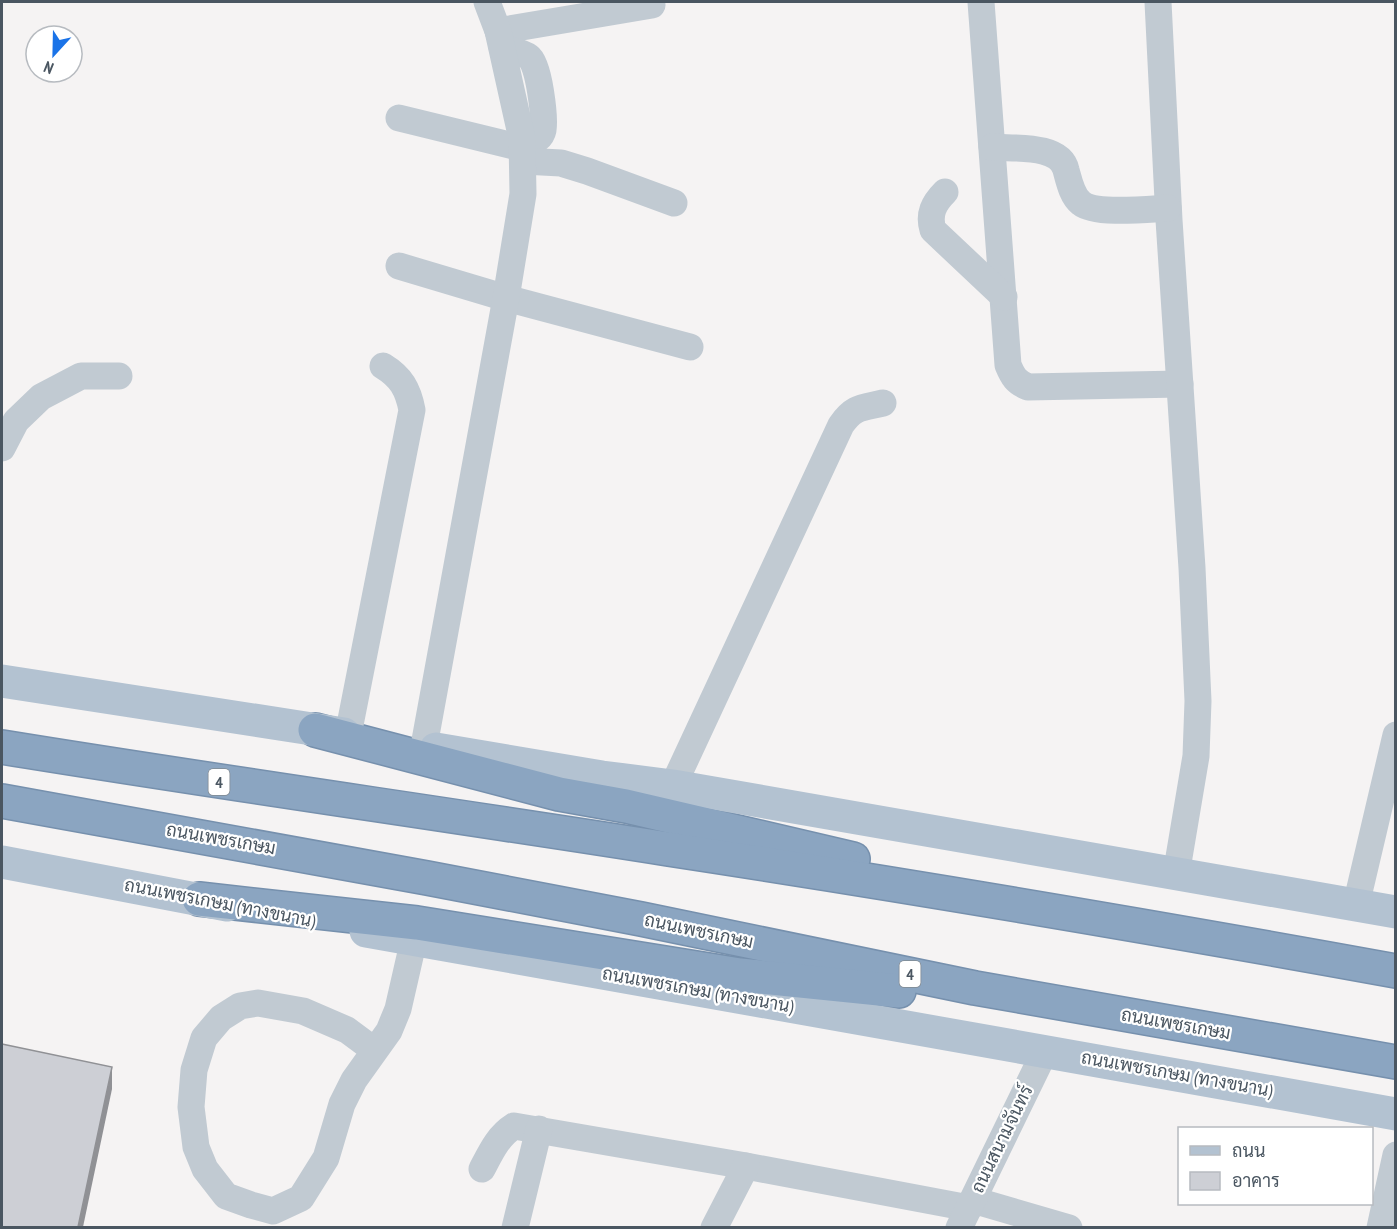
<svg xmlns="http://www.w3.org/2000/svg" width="1397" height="1229" font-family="'PT Sans Narrow',Sarabun,sans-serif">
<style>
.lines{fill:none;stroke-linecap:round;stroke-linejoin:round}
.highway-casing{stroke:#7690ad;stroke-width:36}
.minor{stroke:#c1cad2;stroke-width:27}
.major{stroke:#b3c2d1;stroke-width:33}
.highway{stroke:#8ba5c1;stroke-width:33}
.shaded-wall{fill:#909195}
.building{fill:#cdcfd5;stroke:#909195;stroke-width:1.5}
.labels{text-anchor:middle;stroke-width:4.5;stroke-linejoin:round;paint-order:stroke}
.shield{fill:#fff;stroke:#808990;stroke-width:1.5}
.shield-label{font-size:16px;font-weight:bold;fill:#4a5661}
.street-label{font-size:18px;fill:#4a5661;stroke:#fff}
</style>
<rect width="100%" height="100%" fill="#f5f3f3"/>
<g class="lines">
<g class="highway-casing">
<g id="highway">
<polyline points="315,730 559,794 626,806 853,859"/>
<path d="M2,747c221,36 444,67 666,102 243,37 485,78 728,122"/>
<polyline points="2,801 427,878 641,919 975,988 1396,1062"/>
<polyline points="199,899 417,923 740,975 899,991"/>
</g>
</g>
<g class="minor">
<path d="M981,2l27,363c5,12 8,17 20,22l152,-3"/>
<polyline points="1158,2 1169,220 1192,568 1198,701 1196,756 1176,875"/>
<polyline points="498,31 652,5"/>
<path d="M399,118l123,30c8,-5 19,-8 21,-18 2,-13 -4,-66 -14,-73 -7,-5 -19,-7 -27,-10"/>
<path d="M992,147c22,2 68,-3 74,23 3,11 6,26 15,33 14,12 68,6 87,5"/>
<polyline points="523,161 561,163 587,171 674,203"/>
<path d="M945,192c-11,11 -17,22 -12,38l71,67"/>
<polyline points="399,266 506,298 690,347"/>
<polyline points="2,448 16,421 41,397 81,376 119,376"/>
<path d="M348,735l64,-325c-4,-21 -11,-33 -29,-44"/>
<polyline points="424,746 506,298 523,194 522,139 498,31 487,2"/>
<path d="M673,786l168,-361c13,-19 21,-17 42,-22"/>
<polyline points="1356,905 1396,735"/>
<polyline points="374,1050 347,1030 303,1011 258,1003 240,1006 221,1018 204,1038 194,1070 191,1107 196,1147 205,1169 226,1196 251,1205 273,1211 301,1198 326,1158 342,1104 354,1080 389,1031 398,1009 414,939"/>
<path d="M482,1169c9,-17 16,-33 32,-43l232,40 223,42"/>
<polyline points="973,1200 1069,1228"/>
<polyline points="515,1228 539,1129"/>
<polyline points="714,1228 746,1166"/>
<polyline points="959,1228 1045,1051"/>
<polyline points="1380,1228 1396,1155"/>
</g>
<g class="major">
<polyline points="2,681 344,734"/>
<polyline points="436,749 602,777 673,786 1396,912"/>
<polyline points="2,862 227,905"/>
<polyline points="366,931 1396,1114"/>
</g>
<use href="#highway" class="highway"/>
</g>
<polygon class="shaded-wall" points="112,1067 112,1089 83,1227 78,1227"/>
<polygon class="building" points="2,1044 112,1067 78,1227 2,1227"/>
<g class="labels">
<g class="shield">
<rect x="208.5" y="769" width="21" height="26" rx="4.5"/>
<rect x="899.5" y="961" width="21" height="26" rx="4.5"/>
</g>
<g class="shield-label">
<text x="219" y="788">4</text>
<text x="910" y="980">4</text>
</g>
<g class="street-label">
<text transform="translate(221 839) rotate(10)" y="6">ถนนเพชรเกษม</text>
<text transform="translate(220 903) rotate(11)" y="6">ถนนเพชรเกษม (ทางขนาน)</text>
<text transform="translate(699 931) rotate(12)" y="6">ถนนเพชรเกษม</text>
<text transform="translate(698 990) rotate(10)" y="6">ถนนเพชรเกษม (ทางขนาน)</text>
<text transform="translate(1176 1024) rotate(10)" y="6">ถนนเพชรเกษม</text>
<text transform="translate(1177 1074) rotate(10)" y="6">ถนนเพชรเกษม (ทางขนาน)</text>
<text transform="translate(1002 1139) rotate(-64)" y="6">ถนนสนามจันทร์</text>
</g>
</g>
<rect width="1397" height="1229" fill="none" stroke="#4a5661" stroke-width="6"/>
<rect x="1178" y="1127" width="195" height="78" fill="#ffffff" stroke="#b7bbc0" stroke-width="1.5"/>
<rect x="1190" y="1146" width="30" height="9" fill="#b3c2d1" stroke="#b7bbc0" stroke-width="1.5"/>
<text x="1232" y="1157" font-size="18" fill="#4a5661">ถนน</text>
<rect x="1190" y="1172" width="30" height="18" fill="#cdcfd5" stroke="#b7bbc0" stroke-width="1.5"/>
<text x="1232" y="1187" font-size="18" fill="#4a5661">อาคาร</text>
<g transform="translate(54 54) rotate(202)"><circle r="28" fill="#ffffff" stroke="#b7bbc0" stroke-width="1.5"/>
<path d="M0-4.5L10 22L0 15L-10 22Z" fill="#1a73e8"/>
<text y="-9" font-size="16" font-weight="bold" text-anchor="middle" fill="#4a5661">N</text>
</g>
</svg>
